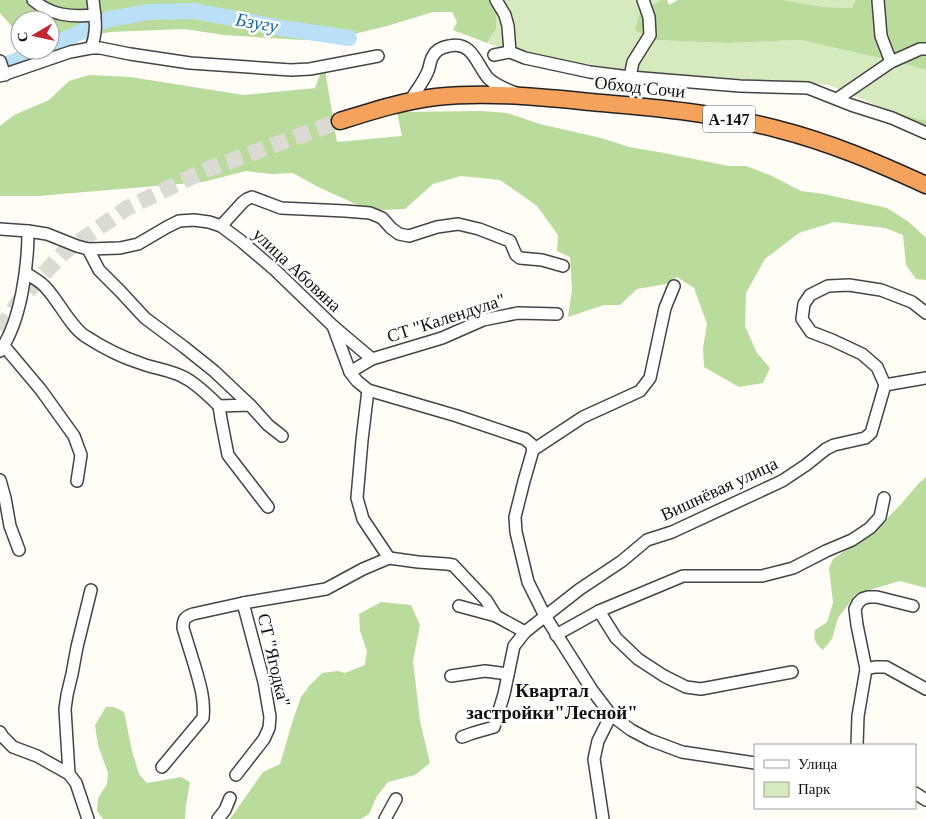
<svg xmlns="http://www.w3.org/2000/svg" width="926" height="819" font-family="Georgia,serif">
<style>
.green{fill:#d5ebbd}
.forest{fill:#b9dc9c}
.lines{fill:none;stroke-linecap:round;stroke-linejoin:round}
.river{stroke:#b9e0f7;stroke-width:16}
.highway-tunnel{stroke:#dbdad3;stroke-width:16;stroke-dasharray:16 8;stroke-linecap:butt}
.minor-casing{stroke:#444;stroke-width:14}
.highway-casing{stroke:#222;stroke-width:19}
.minor{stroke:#fff;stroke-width:11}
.highway{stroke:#f5a25d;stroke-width:16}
.labels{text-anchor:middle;stroke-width:5;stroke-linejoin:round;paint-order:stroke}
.shield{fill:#fff;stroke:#585858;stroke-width:1}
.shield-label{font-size:16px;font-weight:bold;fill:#111}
.street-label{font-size:18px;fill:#111;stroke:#fff}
.water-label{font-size:19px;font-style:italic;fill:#1768a6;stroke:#fff}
.neighbourhood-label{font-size:19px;font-weight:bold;fill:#111;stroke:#fff}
</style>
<rect width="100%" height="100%" fill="#fffdf5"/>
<g class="green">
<polygon points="496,0 661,0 641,13 635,30 651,40 728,43 801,40 897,62 926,70 926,119 922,120 890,111 829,85 641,72 520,54 487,43 496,29"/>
<polygon points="782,0 856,0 852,8 824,7"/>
</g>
<g class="forest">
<polygon points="0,0 496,0 496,29 487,43 453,30 457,22 452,12 433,12 387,26 342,37 303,40 224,35 184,29 110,32 50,44 50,20 20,20 20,36 0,13"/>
<polygon points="661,0 667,0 669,5 678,0 782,0 824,7 852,8 856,0 926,0 926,70 897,62 801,40 728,43 651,40 635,30 640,13"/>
<polygon points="324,64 337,142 402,136 397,112 481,111 507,113 540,124 601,138 629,147 664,153 729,166 746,166 770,175 801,191 824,194 887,208 909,222 926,238 926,280 916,279 906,265 903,235 885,228 834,222 799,233 765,259 746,293 745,326 757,353 770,368 763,383 739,387 704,367 703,348 707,324 694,288 677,277 666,284 637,289 620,305 604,305 568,317 572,290 570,257 557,251 558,235 537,206 500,180 461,176 433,184 405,209 382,210 360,206 318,187 293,173 271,174 246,171 203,182 38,196 0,196 0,126 14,115 49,100 69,81 89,75 130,77 244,95 315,88"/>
<polygon points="890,111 922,120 926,119 926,132"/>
<path d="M926,477v111l-26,-7 -44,13 -18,24 -6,21 -9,11c-7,-6 -10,-9 -8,-20l12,-8 6,-19 -4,-35 4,-9 45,-31 24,-25 17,-20z"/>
<polygon points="381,602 411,605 420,625 413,661 420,721 430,763 415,775 388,782 377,796 369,814 361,819 230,819 263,772 280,764 293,720 301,697 310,685 322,673 338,671 345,673 365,665 367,651 360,631 359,614"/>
<polygon points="106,707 114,707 124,712 132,751 139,774 147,783 181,777 190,782 186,805 185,819 103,819 97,811 98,798 107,784 108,773 98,745 95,725"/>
</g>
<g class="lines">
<g class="river">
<polyline points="50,46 109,19 149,12 195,11 282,28 349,38"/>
<polyline points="0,66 13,62 40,50"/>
</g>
<polyline class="highway-tunnel" points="0,330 19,301 63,253 127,208 206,170 340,121"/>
<g class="minor-casing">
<g id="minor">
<path d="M33,0c19,16 38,17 62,15"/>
<polyline points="496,0 505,15 508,26 510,52"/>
<polyline points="878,0 881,36 891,62"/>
<path d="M91,48c7,-17 4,-30 2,-48"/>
<polyline points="494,55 510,52 525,58 590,72 630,77 740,86 808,88 851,105 892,118 926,133"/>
<polyline points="0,61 5,75"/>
<polyline points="0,76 70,52 91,48 100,48 130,54 190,63 291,70 310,69 378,56"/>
<polyline points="630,77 633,62 650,35 649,17 643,0"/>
<polyline points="837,99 891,62 920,49 926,49"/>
<path d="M410,101c6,-10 14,-20 18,-30 2,-5 2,-11 5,-15 3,-6 10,-9 16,-10 24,-5 27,18 39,32 8,8 18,11 28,15"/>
<polyline points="221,226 243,202 247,199 252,197 281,208 345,211 370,213 382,218 391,228 399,234 409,236 437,227 458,224 479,229 510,241 516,255 520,258 542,260 563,266"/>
<polyline points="0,229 28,231 47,234 77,246 88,249 120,248 138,244 167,227 179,221 194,220 209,222 221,226 241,241 275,270 333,326 350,372 357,381 368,390 457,416 525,439 531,444 533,450"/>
<polyline points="88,249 99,270 120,291 145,318 184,347 214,371 250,405"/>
<path d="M26,273c7,5 16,9 21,16 12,13 24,38 38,47 17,11 36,21 55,27 15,6 33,7 47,16 12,7 22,17 32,27l2,13 7,36 40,52"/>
<polyline points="674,286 665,308 650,378 640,391 583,417 533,450 524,481 515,517 516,532 528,582 545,616 592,690 611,715 631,730 650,740 682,752 755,763"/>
<polyline points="333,326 372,359"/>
<polyline points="4,346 41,390 74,436 81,455 77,481"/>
<path d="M0,351c21,-29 28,-85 28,-120"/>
<polyline points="350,372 372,359 442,338 483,320 518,313 557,314"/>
<polyline points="885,385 877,367 862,354 832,340 811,332 802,319 804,304 810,295 828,286 849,285 881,290 912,302 926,313"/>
<polyline points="885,385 926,378"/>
<polyline points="368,390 362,440 357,498 363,519 389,558"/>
<polyline points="219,406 250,405 268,425 282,436"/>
<polyline points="0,480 5,498 10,526 19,550"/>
<polyline points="459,606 496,616 525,632"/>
<polyline points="599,611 616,638 638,659 664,676 686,687 701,689 792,672"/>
<polyline points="556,635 599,611 683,576 762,576 793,568 826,551 852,540 870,528 880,517 884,498"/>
<polyline points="866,669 875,667 886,667 926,689"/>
<polyline points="451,676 485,671 508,674"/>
<polyline points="0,732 3,737 13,747 37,756 69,774 76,783 88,819"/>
<polyline points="462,737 473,733 494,727 504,694 514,646 525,632 580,589 622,561 647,540 672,532 782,481 806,465 826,449 834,445 865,438 871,433 885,385"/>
<polyline points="857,745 858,716 866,669 857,625 855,609 858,603 862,599 868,597 877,597 913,606"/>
<path d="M162,767l41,-49c2,-18 -3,-34 -8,-51 -4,-13 -8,-26 -12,-39 0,-9 2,-11 10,-14l50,-11 83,-14 37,-20 26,-11 29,4 29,2 6,1 33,35 10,16"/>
<polyline points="69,774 65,709 67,695 72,674 77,647 91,590"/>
<polyline points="236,775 264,739 269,728 270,717 264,682 243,603"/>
<polyline points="915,793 926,800"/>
<polyline points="218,819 225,810 230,798"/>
<polyline points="385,819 396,799"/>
<polyline points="603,819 594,759 598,741 611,715"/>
</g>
</g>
<g class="highway-casing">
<path id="highway" d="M340,121c32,-10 63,-20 96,-24 55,-6 111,1 166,6 59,5 118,11 175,26 52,13 101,34 149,56"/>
</g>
<use href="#minor" class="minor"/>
<use href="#highway" class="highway"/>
</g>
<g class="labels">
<rect class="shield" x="703" y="105.5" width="52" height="27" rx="4"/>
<g class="shield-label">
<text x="729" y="125">А-147</text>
</g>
<g class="street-label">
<text transform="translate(640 87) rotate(6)" y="6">Обход Сочи</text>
<text transform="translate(297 270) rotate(43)" y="6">улица Абовяна</text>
<text transform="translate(446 318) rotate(-18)" y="6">СТ "Календула"</text>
<text transform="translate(719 489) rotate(-25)" y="6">Вишнёвая улица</text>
<text transform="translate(274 660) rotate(77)" y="6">СТ "Ягодка"</text>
</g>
<g class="water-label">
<text transform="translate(257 22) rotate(10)" y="7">Бзугу</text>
</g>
<g class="neighbourhood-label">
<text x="552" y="697">Квартал<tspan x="552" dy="22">застройки"Лесной"</tspan></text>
</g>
</g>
<rect x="754" y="744" width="162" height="65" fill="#ffffff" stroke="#a0a0a0"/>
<rect x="764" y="760" width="25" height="8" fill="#ffffff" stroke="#a0a0a0"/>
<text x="798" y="769" font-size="15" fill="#111111">Улица</text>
<rect x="764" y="782" width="25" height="15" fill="#d5ebbd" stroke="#a0a0a0"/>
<text x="798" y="794" font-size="15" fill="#111111">Парк</text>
<g transform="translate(35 35) rotate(261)"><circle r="24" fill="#ffffff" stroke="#a0a0a0"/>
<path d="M0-4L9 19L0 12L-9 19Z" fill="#c4262e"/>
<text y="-8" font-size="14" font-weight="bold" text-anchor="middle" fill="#111111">С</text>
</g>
</svg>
